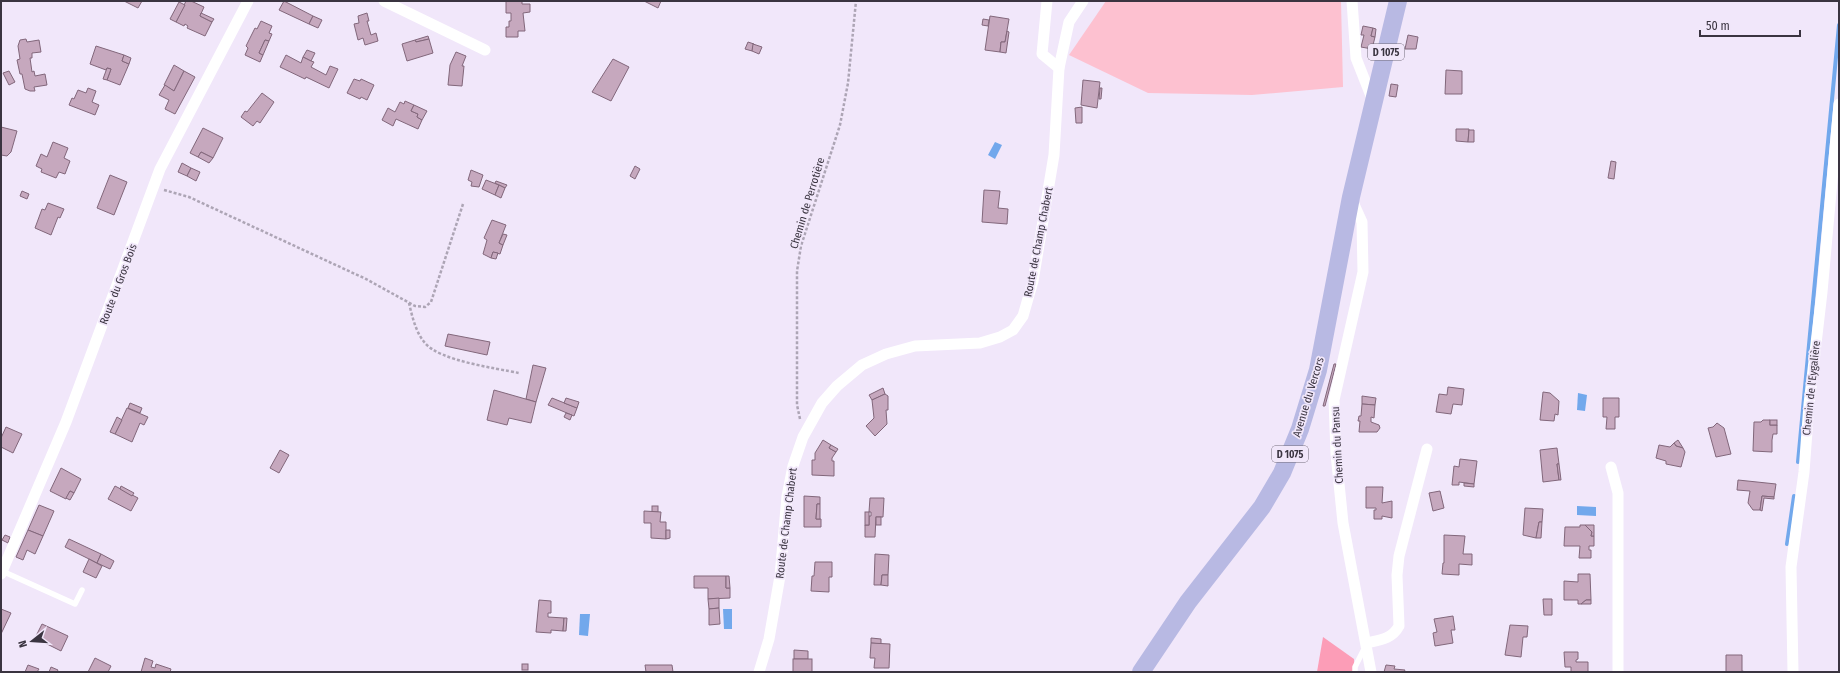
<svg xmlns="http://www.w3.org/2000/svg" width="1840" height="673" font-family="'Fira Sans Condensed',sans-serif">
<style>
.green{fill:#fdc1d0}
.forest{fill:#fc9db7}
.water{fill:#72a8ec}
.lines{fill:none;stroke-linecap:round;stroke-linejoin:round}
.stream{stroke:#72a8ec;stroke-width:4}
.building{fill:#c6a8be;stroke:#82677b}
.path{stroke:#ada5b5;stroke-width:2.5;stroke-dasharray:3 2;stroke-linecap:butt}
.service{stroke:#fff;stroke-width:5.5}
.minor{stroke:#fff;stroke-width:11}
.primary{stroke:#b8b9e3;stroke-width:18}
.labels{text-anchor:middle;stroke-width:3.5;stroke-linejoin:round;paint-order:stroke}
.shield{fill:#f1e7fa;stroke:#716a78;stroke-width:1}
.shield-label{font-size:10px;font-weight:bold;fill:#3a3440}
.street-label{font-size:11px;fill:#3a3440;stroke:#f1e7fa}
</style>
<rect width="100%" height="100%" fill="#f1e7fa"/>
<polygon class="green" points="1106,1 1341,1 1343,87 1252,95 1148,93 1069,55"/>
<polygon class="forest" points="1323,637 1354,659 1355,672 1317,672"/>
<g class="water">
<polygon points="995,142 1002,145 995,159 988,155"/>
<polygon points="1578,393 1587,395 1585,411 1577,410"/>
<polygon points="1577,506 1596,507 1596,516 1577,515"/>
<polygon points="723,609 732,609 732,629 724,629"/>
<polygon points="580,614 590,614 588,636 579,635"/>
</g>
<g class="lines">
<g class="stream">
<polyline points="1798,462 1839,25"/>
<polyline points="1787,544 1794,496"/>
</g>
</g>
<g class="building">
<polygon points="124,1 142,1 138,8"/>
<polygon points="186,1 191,1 204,7 200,16 212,22 205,36 187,28 188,26 185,24 184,26 176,22"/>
<polygon points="284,1 313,16 309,24 279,10"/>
<polygon points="506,1 522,1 522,4 530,4 530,12 523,13 525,31 518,31 518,37 506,37 506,27 509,27 509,21 511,21 511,13 506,13"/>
<polygon points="644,1 661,1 658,8"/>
<polygon points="179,2 185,5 176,22 170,19"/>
<polygon points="201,13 214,19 212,22 200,16"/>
<polygon points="367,13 369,21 367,21 371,35 376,33 378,41 365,45 363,38 358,40 354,24 359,23 358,16"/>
<polygon points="313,16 322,20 318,28 309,24"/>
<polygon points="990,16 1009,19 1005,42 1001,42 1000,52 985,50"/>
<polygon points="983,19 989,20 988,26 982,25"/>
<polygon points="261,21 272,26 269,33 272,34 269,41 265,40 259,53 263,55 260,62 245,55 248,48 246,46 255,28 257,29"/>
<polygon points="1363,26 1373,28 1371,36 1375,37 1372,49 1361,47 1364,35 1361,35"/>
<polygon points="1373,28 1376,29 1375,37 1371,36"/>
<polygon points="1007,31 1009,32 1006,53 1000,52 1001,42 1005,42"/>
<polygon points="1408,35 1418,37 1416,49 1405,49"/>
<polygon points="428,36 429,39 416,42 415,40"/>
<polygon points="26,39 27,42 39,40 41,52 32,53 32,58 30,58 32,72 34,71 35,76 45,74 47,85 34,87 35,91 30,91 25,89 22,74 20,74 17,60 20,59 18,46 20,40"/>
<polygon points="429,39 433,53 407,61 402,44 415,40 416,42"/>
<polygon points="265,40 269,41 263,55 259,53"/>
<polygon points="748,42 754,44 752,51 745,49"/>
<polygon points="753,44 762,47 759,54 752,51"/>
<polygon points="96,46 124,55 122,61 129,64 120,85 107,80 111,69 107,68 106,70 90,64"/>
<polygon points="307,50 315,53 311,61 303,57"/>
<polygon points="456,52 466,56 462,66 464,66 462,86 448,85 450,65"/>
<polygon points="124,55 131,58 129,64 122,61"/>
<polygon points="286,55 301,63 303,57 311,61 314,62 311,67 326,75 330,66 338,69 329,88 306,77 305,79 280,67"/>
<polygon points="613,59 629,67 611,101 592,92"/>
<polygon points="174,65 184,71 174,91 164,85"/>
<polygon points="107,68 111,69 107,80 103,79"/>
<polygon points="1446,70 1462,71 1462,94 1445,94"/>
<polygon points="9,71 15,82 9,85 3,73"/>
<polygon points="184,71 195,77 175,114 165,109 169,100 159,95 165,85 174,91"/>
<polygon points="354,79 360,81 361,79 374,85 367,100 361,97 360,99 347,93"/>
<polygon points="1083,80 1100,82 1097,108 1081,105"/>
<polygon points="1391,84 1398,85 1396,97 1389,96"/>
<polygon points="88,88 96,91 92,102 99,105 95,115 69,105 72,98 74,99 78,90 86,93"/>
<polygon points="1100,88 1102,88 1101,99 1099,99"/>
<polygon points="262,93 274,102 260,123 257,121 253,126 241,117 245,111 247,112"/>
<polygon points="405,101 414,105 411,111 418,114 417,117 422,120 418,129 396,119 393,126 382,120 388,108 395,112 400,102 404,104"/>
<polygon points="414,105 427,111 422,120 417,117 418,114 411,111"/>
<polygon points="1082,107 1082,123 1076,123 1075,108"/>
<polygon points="1,127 17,131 11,152 7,156 1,155"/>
<polygon points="203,128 223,138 213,158 201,152 198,157 190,153"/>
<polygon points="1456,129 1469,129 1468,142 1456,141"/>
<polygon points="1469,130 1474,130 1474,142 1468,142"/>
<polygon points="53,142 68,148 64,158 70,161 65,174 59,172 56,178 41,172 42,169 36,166 41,154 47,157"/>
<polygon points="201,152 213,158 209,163 198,157"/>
<polygon points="1611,161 1616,162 1614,179 1608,178"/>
<polygon points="182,163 191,168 187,176 178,172"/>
<polygon points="635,166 640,169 635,179 630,176"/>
<polygon points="191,168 200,172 196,181 187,176"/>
<polygon points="471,170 483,175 479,187 471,186 472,182 468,180"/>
<polygon points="110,175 127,182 114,215 97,208"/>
<polygon points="486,180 499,185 495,195 482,189"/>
<polygon points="496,181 507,185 505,188 495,183"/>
<polygon points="499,185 505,188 501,198 495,195"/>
<polygon points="984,190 1000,191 998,208 1008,209 1007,224 982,222"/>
<polygon points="22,191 29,194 27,199 20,196"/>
<polygon points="48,203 64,209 60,218 58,217 51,235 35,228 42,209 45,210"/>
<polygon points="492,220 506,225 499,243 503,245 500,254 493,252 491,258 483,254 487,240 484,238"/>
<polygon points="503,234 507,235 503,245 499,243"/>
<polygon points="493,252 498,253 496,259 491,258"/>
<polygon points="448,334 490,342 487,355 445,346"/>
<polygon points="1334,364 1336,364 1325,406 1323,406"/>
<polygon points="533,365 546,368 536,402 526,399"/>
<polygon points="1448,387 1464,389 1462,405 1453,404 1451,414 1436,412 1439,394 1447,395"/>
<polygon points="883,388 885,394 872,400 869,395"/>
<polygon points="494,390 536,402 531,423 509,418 507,425 487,420"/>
<polygon points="1543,392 1550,393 1559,401 1558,415 1555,414 1554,421 1540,420"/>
<polygon points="885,394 888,396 888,410 886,410 887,424 875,436 866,426 874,418 872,400"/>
<polygon points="1362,396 1376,398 1375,405 1362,404"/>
<polygon points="552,398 577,408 574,416 548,405"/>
<polygon points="566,398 579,402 577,408 564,403"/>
<polygon points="1603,398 1619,398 1619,417 1615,417 1615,429 1606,429 1607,417 1603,417"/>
<polygon points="130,403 142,408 140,413 128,408"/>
<polygon points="1362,404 1375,405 1374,418 1371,417 1371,422 1379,425 1380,428 1377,432 1359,432 1360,421 1358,421 1359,416 1361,416"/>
<polygon points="127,408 148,417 144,425 140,423 132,442 115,434"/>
<polygon points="566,413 572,415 570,420 564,417"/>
<polygon points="117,417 122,420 115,434 110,432"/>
<polygon points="1763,420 1770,420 1770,425 1777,425 1777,434 1773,434 1772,440 1772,452 1753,451 1754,422 1761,422"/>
<rect x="1770" y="420" width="7" height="5"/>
<polygon points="1717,423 1724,428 1731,454 1716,457 1708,428 1713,427"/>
<polygon points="6,427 22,434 13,453 1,447 1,438"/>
<polygon points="823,440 831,445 829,448 836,452 832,458 832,461 834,461 834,476 812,475 812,460 815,460 815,453"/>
<polygon points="1678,440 1683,448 1676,446 1674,443"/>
<polygon points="1674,443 1676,446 1683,448 1685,452 1681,467 1666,464 1666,461 1656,458 1659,445 1670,447"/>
<polygon points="831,445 838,449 836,452 829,448"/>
<polygon points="1557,448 1559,464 1557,464 1559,480 1543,482 1540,450"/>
<polygon points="280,450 289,455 279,473 270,468"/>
<polygon points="1460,459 1477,461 1474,484 1459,482 1459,485 1452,485 1454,466 1459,467"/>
<polygon points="1557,464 1559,464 1561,480 1559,480"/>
<polygon points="61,468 81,479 74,493 70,491 66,499 50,491"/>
<polygon points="1738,480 1776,484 1774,497 1762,496 1760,510 1753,510 1748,503 1750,491 1737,490"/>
<polygon points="1464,483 1474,484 1474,487 1464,486"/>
<polygon points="115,486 138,498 131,511 108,499"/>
<polygon points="121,486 134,493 132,496 120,489"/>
<polygon points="1366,487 1383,487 1382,503 1392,501 1392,518 1382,516 1382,519 1374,519 1374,510 1376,510 1376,508 1366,508"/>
<polygon points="70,491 74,493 70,500 66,498"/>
<polygon points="1440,491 1444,508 1433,511 1429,493"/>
<polygon points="804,496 820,497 820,504 817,504 816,519 821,519 821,527 804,527"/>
<polygon points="1762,496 1774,497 1774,499 1764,498 1762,511 1760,510"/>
<polygon points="870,498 884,498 883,517 876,517 875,537 865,537 865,525 869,525 869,516 871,516 871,512 869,512"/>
<polygon points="817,504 820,504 820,519 816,519"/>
<polygon points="39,505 54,511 43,536 28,530"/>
<rect x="652" y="506" width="6" height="6"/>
<polygon points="1525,508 1543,509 1542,522 1539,522 1536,538 1523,535"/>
<polygon points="644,511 661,512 660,522 666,522 666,539 651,538 651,523 644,523"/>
<rect x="865" y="512" width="4" height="13"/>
<rect x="876" y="517" width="5" height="8"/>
<polygon points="1539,522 1542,522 1541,538 1536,538"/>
<polygon points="1580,525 1585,525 1592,532 1591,536 1594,536 1594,546 1589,546 1589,550 1591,550 1591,558 1579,558 1580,546 1564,546 1565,527 1580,527"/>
<polygon points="1585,525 1594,525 1594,536 1591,536 1592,532"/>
<polygon points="28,530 43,536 35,554 27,550 23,560 16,557"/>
<polygon points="666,530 670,530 670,538 666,539"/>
<polygon points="5,535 10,537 8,543 2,540"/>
<polygon points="1444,535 1465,536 1463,554 1472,554 1472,565 1459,564 1459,575 1442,574 1443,563 1444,563"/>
<polygon points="69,539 101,554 97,563 65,547"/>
<polygon points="101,554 114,561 110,569 97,563"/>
<polygon points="875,554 889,555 888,575 882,575 881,585 874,585"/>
<polygon points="89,559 102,566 96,578 83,572"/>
<polygon points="815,562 832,562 832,577 829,577 829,592 811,591 812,576 814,576"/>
<polygon points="1578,574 1590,574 1591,600 1586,600 1581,604 1578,604 1578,600 1564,600 1564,581 1578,582"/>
<polygon points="882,575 888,575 888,586 881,585"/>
<polygon points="694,576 726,576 726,588 730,588 730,598 708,599 708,588 694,588"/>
<polygon points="726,576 729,576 730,588 726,588"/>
<polygon points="719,598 719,608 709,609 708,599"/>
<polygon points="1543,599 1552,599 1552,615 1544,615"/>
<polygon points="539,600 551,601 551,613 548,613 548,617 564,618 563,631 551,630 551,633 536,632"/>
<polygon points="1586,600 1591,600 1591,604 1581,604"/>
<polygon points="719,608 720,624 709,625 709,609"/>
<polygon points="1,609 11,613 1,634"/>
<polygon points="1453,616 1455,630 1451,630 1453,643 1435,646 1433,633 1437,632 1434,619"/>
<polygon points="564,618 567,618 566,631 563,631"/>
<polygon points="42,624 68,636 61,651 35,638"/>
<polygon points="1510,625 1528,626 1527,637 1523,637 1521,657 1505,655"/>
<polygon points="871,638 881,639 881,644 871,643"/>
<polygon points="871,643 890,644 889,668 874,668 875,658 870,658"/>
<polygon points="794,650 808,651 808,659 794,659"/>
<polygon points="1564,652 1578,652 1578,659 1576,660 1576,662 1588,662 1588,672 1571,672 1571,667 1565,667"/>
<polygon points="1726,655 1742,655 1742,671 1746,672 1726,672"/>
<polygon points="95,658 111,666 108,672 88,672"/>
<polygon points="145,658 153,661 151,667 155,668 156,664 171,669 170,672 141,672"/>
<rect x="793" y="659" width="19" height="13"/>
<rect x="522" y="664" width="6" height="6"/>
<polygon points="28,665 39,669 37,672 25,672"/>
<polygon points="645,665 672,665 673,672 646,672"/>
<polygon points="1386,665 1395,666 1394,669 1405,670 1404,672 1384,672"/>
<polygon points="51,667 58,670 57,672 49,672"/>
</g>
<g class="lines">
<g class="path">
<polyline points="164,190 189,197 366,279 415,306 425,307 431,302 463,204"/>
<path d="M409,303c3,13 7,30 16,40 15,18 70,25 94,30"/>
<polyline points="800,419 797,405 797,271 801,246 840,125 848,83 856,1"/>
</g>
<g class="service">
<polyline points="2,571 75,604 82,590"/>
<polyline points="1355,672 1355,667 1365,647"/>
</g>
<g class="minor">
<polyline points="384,1 485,50"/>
<polyline points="1047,1 1042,54 1059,68"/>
<polyline points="1352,1 1356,58 1373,101"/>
<polyline points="1352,200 1362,222 1363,272 1334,400 1336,454 1343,523 1371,672"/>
<polyline points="1611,467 1618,493 1618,672"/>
<polyline points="1,574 66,422 160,169 248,1"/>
<path d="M1367,643c13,-3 25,-4 32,-17l-2,-51 2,-19 28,-107"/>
<polyline points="759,672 769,639 780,576 787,496 793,466 803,437 822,403 837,386 862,365 886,354 915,346 980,343 1000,337 1013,330 1023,316 1033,281 1054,155 1059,68 1069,22 1083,1"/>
<polyline points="1793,672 1791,567 1804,472 1809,404 1822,292 1839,104"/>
</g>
<polyline class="primary" points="1141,672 1188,602 1262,507 1282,473 1300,429 1318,370 1351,197 1398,1"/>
</g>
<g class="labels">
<g class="shield">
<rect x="1368" y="44" width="36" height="16" rx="3"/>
<rect x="1272" y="446" width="36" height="16" rx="3"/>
</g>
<g class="shield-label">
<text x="1386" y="56">D 1075</text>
<text x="1290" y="458">D 1075</text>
</g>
<g class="street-label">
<text transform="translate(807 203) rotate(-73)" y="4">Chemin de Perrotière</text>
<text transform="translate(1038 242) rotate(-79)" y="4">Route de Champ Chabert</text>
<text transform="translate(118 284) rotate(-69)" y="4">Route du Gros Bois</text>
<text transform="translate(1811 388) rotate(-84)" y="4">Chemin de l'Eygalière</text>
<text transform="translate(1308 397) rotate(-73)" y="4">Avenue du Vercors</text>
<text transform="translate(1337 445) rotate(-93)" y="4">Chemin du Pansu</text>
<text transform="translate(786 523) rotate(-83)" y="4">Route de Champ Chabert</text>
</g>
</g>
<rect width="1840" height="673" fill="none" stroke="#3a3440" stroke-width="4"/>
<g transform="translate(32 641) rotate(253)" stroke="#f1e7fa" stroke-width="3" paint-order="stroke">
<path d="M0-3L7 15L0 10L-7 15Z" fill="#3a3440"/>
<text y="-6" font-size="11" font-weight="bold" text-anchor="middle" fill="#3a3440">N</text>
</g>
<path d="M1700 30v6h100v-6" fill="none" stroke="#3a3440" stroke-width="2"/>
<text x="1706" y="30" font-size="12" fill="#3a3440" stroke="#f1e7fa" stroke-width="3" paint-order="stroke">50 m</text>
</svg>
